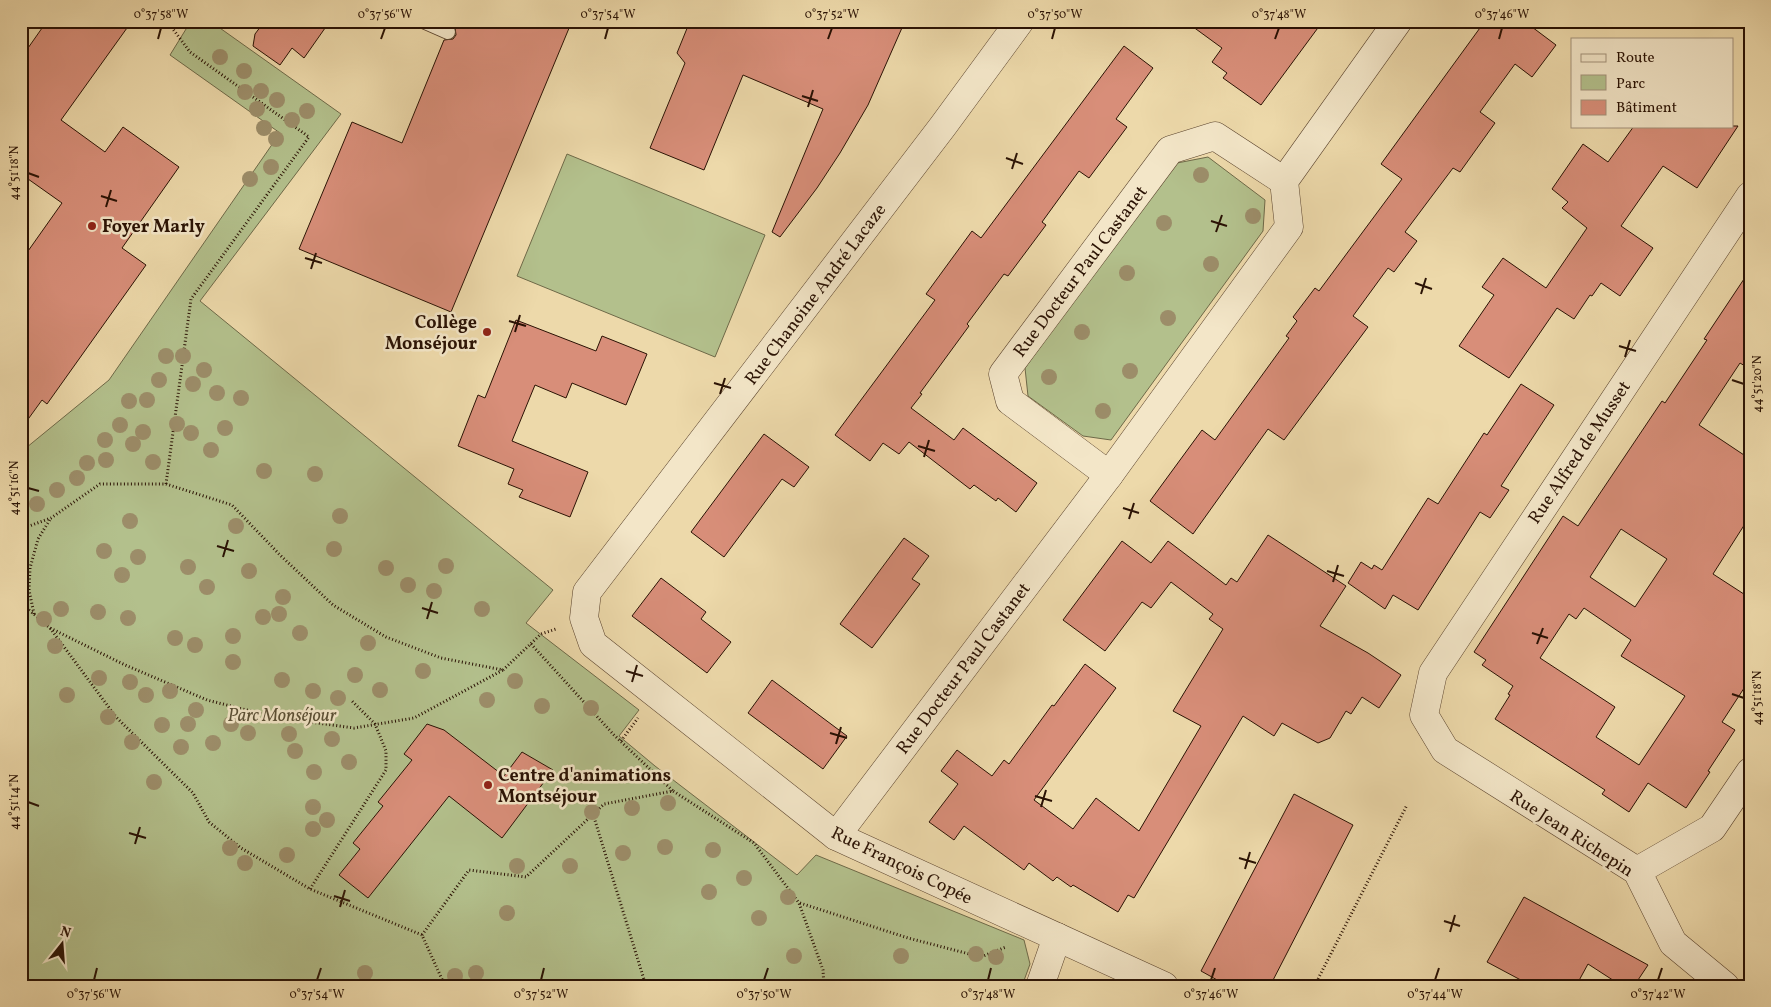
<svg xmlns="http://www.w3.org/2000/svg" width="1771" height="1007" font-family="Vollkorn,serif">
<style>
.green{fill:#b3c08c;stroke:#6e6948}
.building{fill:#d88e79;stroke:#2a1204;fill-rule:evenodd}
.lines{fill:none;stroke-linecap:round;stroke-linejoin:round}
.lane-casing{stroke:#5b442e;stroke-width:16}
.street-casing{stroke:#5b442e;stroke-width:29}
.path{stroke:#2a1204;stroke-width:3;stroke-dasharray:1 2.5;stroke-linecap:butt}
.lane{stroke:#f3e6c8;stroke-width:14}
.street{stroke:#f3e6c8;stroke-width:28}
.tree{fill:#9c8d69}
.ticks{fill:none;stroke:#2a1204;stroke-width:2}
.poi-dot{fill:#8f2418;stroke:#f3e6c8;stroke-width:2}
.labels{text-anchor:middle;stroke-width:5;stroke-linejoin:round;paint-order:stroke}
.poi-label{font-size:18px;font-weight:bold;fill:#2a1204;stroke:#f3e6c8;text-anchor:start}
.street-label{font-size:18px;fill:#2a1204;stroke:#f3e6c8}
.park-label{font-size:18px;font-style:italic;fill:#5a4f34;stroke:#f3e6c8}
.neatline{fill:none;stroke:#2a1204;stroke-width:2}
.ticks-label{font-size:12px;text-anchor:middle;fill:#2a1204}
</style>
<rect width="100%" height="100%" fill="#edd9aa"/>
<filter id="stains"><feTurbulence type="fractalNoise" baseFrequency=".004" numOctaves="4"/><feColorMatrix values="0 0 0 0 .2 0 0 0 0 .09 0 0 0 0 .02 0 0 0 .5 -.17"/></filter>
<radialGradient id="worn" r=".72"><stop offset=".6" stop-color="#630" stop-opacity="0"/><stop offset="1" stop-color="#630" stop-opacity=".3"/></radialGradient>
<g class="green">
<polygon points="191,21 210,21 341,114 200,301 553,590 526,623 639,710 619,736 655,766 797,875 816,855 1024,940 1030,964 1022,986 21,986 21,452 109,380 280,133 170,55"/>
<polygon points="567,154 765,235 715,357 517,276"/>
<polygon points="1208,157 1265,200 1263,231 1111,440 1083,436 1028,396 1025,368 1172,164"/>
</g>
<g class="building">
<polygon points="47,21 132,21 61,120 105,152 123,127 179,167 122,248 146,265 47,404 42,400 21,429 21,261 62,203 21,174 21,58"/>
<polygon points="255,21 330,21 304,58 292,48 280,65 253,46 255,34 261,26"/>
<polygon points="452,21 572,21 451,312 299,249 352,122 402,143 444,40 453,39 456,35 455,27 451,24"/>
<polygon points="690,21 905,21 868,105 840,153 817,188 780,237 772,232 823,109 743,75 704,170 650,148 685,63 677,53"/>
<polygon points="1185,21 1323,21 1261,105 1223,78 1227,73 1212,62 1222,48"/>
<polygon points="1485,21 1524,21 1556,45 1532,77 1515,64 1480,112 1495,123 1460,172 1453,168 1405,232 1417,241 1394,272 1388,268 1353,316 1368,327 1284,440 1268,429 1193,534 1150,501 1202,430 1215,440 1289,338 1286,336 1297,321 1293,317 1315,288 1319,291 1402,179 1381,164"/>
<polygon points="1124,46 1153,68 1116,119 1127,127 1089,178 1079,171 1042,222 1046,225 1008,276 1004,274 967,324 969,326 920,393 922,394 911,408 954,440 963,428 1037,483 1016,512 998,498 996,501 974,485 970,489 909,442 899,454 883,443 870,461 835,435 935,300 926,294 972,231 981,238"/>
<polygon points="1634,126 1738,126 1697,188 1663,166 1621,226 1653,248 1620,296 1601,283 1592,296 1590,295 1574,319 1557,308 1509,378 1459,346 1494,295 1482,287 1503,258 1546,288 1587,228 1562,208 1568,202 1552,189 1583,144 1608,162"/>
<path d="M1750,270v99l-10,-6 -41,62 51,34v57l-37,58 37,24v81l-28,43 13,8 -27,41 2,1 -24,36 -38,-25 -19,29 -27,-18 3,-4 -110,-71 15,-24 -2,-1 5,-8 -31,-21 4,-5 -12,-8 89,-136 15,10 84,-125 3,2 42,-63 -3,-1zM1621,529l46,30 -32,48 -45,-30zM1584,608l47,32 -10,16 64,40 -46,69 -43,-28 19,-30 -75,-49 29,-44 7,5z"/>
<polygon points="516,320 596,351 602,336 647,354 626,405 572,383 566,398 535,385 512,441 588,472 570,517 519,497 523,490 508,484 514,469 458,446 478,395 485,398"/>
<polygon points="1521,384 1554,405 1501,486 1509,490 1490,518 1480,512 1418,610 1393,595 1385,609 1348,583 1361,562 1372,569 1374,565 1382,570 1428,498 1438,504 1484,433 1487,435"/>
<polygon points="764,434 809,467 794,487 782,479 724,557 691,532"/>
<polygon points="1268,535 1346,586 1320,626 1368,653 1401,675 1379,708 1362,697 1351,714 1346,711 1330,738 1318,743 1282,723 1274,736 1243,716 1134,898 1128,895 1118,912 1073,885 1071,887 1057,877 1053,881 1029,863 1024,870 964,826 954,840 929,822 958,784 941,771 957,750 992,776 1004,760 1009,764 1052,705 1054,706 1085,664 1116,688 1034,800 1073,829 1096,798 1139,831 1201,726 1173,711 1223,629 1209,619 1213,614 1171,582 1151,608 1142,602 1105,651 1063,620 1122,541 1151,563 1168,541 1226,585 1231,578 1237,582"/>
<polygon points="904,538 929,556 912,579 920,584 872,648 840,624"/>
<polygon points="661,578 706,612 701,619 731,642 707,673 632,616"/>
<polygon points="772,680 847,736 823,769 748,713"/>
<polygon points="427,724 444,730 504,776 522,752 553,770 502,838 449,796 368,898 339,875 360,849 353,843 383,806 378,802 412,760 404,754"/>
<polygon points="1294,794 1353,825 1270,986 1228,986 1201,971"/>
<polygon points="1524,897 1648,965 1634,986 1622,986 1588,964 1576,986 1532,986 1487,962"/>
</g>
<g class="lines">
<g class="lane-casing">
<polyline id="lane" points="423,21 448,32"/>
</g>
<g class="street-casing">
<g id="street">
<polyline points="1020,21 943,126 587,592 584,618 593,644 836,836 1164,986"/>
<polyline points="1109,475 1010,401 1003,374 1170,150 1215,136 1284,181"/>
<polyline points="836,836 1109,475 1289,227 1284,181 1398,21"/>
<polyline points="1637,871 1712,828 1750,772"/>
<polyline points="1040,986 1057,937"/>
<polyline points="1725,986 1673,943 1637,871 1445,750 1424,715 1433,673 1750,196"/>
</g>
</g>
<g class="path">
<polyline points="166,484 191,299 309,137 190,52 167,21"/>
<polyline points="21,529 51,518 100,484 166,484 232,505 280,555 333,605 386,637 441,658 503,670 541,634 556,629"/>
<polyline points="21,603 50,628 125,665 207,700 274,717 354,728 414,718 503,670"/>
<polyline points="34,614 29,590 30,568 38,539 51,518"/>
<polyline points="50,628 116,717 193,793 209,822 241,848 310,889 422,935 445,986"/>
<polyline points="531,644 614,735 673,791"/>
<polyline points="621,741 638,718"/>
<polyline points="593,814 646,986"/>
<polyline points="310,889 386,770 386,751 375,724 352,701"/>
<polyline points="800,903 908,938 981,957 1006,947"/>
<polyline points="422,935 469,870 526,877 604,804 673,791 754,843 799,903 823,970 824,986"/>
<polyline points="1318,979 1407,805"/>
</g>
<use href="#lane" class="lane"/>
<use href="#street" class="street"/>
</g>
<g class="tree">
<circle cx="220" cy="57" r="8"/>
<circle cx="244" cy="71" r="8"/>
<circle cx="261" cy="91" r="8"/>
<circle cx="245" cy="92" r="8"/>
<circle cx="277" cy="100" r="8"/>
<circle cx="257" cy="109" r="8"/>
<circle cx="307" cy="111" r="8"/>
<circle cx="292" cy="120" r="8"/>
<circle cx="264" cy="128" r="8"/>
<circle cx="276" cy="139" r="8"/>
<circle cx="271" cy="167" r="8"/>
<circle cx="1201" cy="175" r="8"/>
<circle cx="250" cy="179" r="8"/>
<circle cx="1253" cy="216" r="8"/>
<circle cx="1164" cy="223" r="8"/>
<circle cx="1211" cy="264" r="8"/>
<circle cx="1127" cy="273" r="8"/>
<circle cx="1168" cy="318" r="8"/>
<circle cx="1082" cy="332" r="8"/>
<circle cx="166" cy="356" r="8"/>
<circle cx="183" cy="356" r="8"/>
<circle cx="204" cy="370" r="8"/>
<circle cx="1130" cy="371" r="8"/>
<circle cx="1049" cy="377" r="8"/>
<circle cx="159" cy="380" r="8"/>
<circle cx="193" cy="384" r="8"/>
<circle cx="217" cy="393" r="8"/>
<circle cx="241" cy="398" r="8"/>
<circle cx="147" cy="400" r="8"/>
<circle cx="129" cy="401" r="8"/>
<circle cx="1103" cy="411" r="8"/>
<circle cx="177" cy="424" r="8"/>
<circle cx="120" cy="425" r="8"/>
<circle cx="225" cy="428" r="8"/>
<circle cx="143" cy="432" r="8"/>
<circle cx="191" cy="433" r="8"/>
<circle cx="105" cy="440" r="8"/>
<circle cx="133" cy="444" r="8"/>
<circle cx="211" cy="450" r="8"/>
<circle cx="106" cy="460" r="8"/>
<circle cx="153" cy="462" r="8"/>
<circle cx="87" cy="463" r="8"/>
<circle cx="264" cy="471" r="8"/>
<circle cx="315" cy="474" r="8"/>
<circle cx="77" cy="478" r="8"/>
<circle cx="57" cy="490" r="8"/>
<circle cx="37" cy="504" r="8"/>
<circle cx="340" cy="516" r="8"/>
<circle cx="130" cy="521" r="8"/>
<circle cx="236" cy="526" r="8"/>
<circle cx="334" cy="549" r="8"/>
<circle cx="104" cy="551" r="8"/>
<circle cx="138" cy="557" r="8"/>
<circle cx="446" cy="566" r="8"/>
<circle cx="188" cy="567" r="8"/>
<circle cx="386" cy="568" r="8"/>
<circle cx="249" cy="571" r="8"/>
<circle cx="122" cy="575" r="8"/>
<circle cx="408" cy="585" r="8"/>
<circle cx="207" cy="587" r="8"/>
<circle cx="434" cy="591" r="8"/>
<circle cx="283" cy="597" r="8"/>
<circle cx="61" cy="609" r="8"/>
<circle cx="482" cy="609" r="8"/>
<circle cx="98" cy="612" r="8"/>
<circle cx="279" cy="614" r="8"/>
<circle cx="263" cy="617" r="8"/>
<circle cx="128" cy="618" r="8"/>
<circle cx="44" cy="619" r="8"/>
<circle cx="300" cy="633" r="8"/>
<circle cx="233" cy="636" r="8"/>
<circle cx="175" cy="638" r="8"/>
<circle cx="368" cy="643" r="8"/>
<circle cx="195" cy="645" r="8"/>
<circle cx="55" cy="646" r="8"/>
<circle cx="233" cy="662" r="8"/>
<circle cx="423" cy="671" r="8"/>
<circle cx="355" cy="675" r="8"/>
<circle cx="99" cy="678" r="8"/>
<circle cx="282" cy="680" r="8"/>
<circle cx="515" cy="681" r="8"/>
<circle cx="130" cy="682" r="8"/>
<circle cx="380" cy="690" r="8"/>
<circle cx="170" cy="691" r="8"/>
<circle cx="313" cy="691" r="8"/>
<circle cx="67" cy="695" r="8"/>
<circle cx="146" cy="695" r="8"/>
<circle cx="338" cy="698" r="8"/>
<circle cx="487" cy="700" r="8"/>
<circle cx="542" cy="706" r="8"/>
<circle cx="591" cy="708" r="8"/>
<circle cx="196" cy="710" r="8"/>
<circle cx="108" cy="717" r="8"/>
<circle cx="188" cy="724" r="8"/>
<circle cx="231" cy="724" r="8"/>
<circle cx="162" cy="725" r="8"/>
<circle cx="248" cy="733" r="8"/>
<circle cx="289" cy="734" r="8"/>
<circle cx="332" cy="739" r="8"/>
<circle cx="132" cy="742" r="8"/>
<circle cx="213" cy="743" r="8"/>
<circle cx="181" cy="747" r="8"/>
<circle cx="295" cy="751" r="8"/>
<circle cx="349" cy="762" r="8"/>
<circle cx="314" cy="772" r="8"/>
<circle cx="154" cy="782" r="8"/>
<circle cx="668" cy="803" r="8"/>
<circle cx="313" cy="807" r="8"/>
<circle cx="632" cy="808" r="8"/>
<circle cx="592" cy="812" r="8"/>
<circle cx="327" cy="820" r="8"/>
<circle cx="313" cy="829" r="8"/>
<circle cx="665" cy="847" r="8"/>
<circle cx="230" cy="848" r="8"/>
<circle cx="713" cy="850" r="8"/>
<circle cx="623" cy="853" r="8"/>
<circle cx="287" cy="855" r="8"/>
<circle cx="245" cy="863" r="8"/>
<circle cx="517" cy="866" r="8"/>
<circle cx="570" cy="866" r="8"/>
<circle cx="744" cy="878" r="8"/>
<circle cx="709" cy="892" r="8"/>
<circle cx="788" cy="897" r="8"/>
<circle cx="507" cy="913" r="8"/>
<circle cx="759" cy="918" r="8"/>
<circle cx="976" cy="954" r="8"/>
<circle cx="794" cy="956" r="8"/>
<circle cx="901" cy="956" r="8"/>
<circle cx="996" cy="957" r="8"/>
<circle cx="365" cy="973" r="8"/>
<circle cx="476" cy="973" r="8"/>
<circle cx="455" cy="976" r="8"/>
</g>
<path class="ticks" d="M158,39l3,-11M381,39l4,-11M605,39l3,-11M828,39l4,-11M1052,39l3,-11M1275,39l4,-11M1499,39l3,-11M802,96l16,5M808,107l5,-17M1006,158l17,6M1012,169l5,-16M28,173l11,4M101,196l16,5M106,207l5,-17M1211,221l16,5M1216,232l6,-17M305,258l17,5M311,269l5,-16M1415,283l17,6M1421,294l5,-16M509,321l17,5M515,332l5,-17M1619,346l17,5M1625,357l5,-17M1732,380l12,4M714,383l17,5M720,394l5,-16M918,446l17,5M924,457l5,-17M28,488l11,3M1123,508l16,5M1129,519l5,-16M217,546l17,5M223,557l5,-17M1327,571l17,5M1333,582l5,-17M422,608l16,5M427,619l5,-17M1532,633l16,5M1537,644l6,-16M626,671l17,5M632,682l5,-17M1732,694l12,4M830,733l17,5M836,744l5,-17M1035,796l17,5M28,802l11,4M1041,807l5,-17M129,833l17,5M135,844l5,-17M1239,858l17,5M1245,869l5,-17M334,896l16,5M340,907l5,-17M1444,921l16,5M1450,932l5,-17M94,980l3,-12M317,980l4,-12M541,980l3,-12M764,980l4,-12M988,980l3,-12M1211,980l4,-12M1435,980l4,-12M1658,980l4,-12"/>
<g class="poi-dot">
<circle cx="92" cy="226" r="5"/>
<circle cx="487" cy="332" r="5"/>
<circle cx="488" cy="785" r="5"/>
</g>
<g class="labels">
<g class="poi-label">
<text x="102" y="232">Foyer Marly</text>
<text x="477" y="328" text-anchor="end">Collège<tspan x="477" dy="21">Monséjour</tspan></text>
<text x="498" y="781">Centre d'animations<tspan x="498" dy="21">Montséjour</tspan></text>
</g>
<g class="street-label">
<text transform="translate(1080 271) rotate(-53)" y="6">Rue Docteur Paul Castanet</text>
<text transform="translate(815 294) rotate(-53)" y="6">Rue Chanoine André Lacaze</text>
<text transform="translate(1579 452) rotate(-56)" y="6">Rue Alfred de Musset</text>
<text transform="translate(963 668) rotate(-53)" y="6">Rue Docteur Paul Castanet</text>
<text transform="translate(1572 833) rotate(33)" y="6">Rue Jean Richepin</text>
<text transform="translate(902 865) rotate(26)" y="6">Rue François Copée</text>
</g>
<g class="park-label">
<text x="282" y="721">Parc Monséjour</text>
</g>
</g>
<rect width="1771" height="1007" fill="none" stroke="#edd9aa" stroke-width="55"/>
<rect x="1571" y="38" width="162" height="90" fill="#f3e6c8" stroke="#a3917a"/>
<rect x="1581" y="54" width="25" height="8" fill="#f3e6c8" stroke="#a3917a"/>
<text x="1616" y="62" font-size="15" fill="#2a1204">Route</text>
<rect x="1581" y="75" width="25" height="15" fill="#b3c08c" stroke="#a3917a"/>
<text x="1616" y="88" font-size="15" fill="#2a1204">Parc</text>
<rect x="1581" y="100" width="25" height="15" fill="#d88e79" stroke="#a3917a"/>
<text x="1616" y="112" font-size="15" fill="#2a1204">Bâtiment</text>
<g transform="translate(62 944) rotate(17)" stroke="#f3e6c8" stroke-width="4" paint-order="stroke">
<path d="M0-4L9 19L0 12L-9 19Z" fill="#2a1204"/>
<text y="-8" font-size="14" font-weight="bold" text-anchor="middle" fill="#2a1204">N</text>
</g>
<rect x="28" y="28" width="1716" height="952" class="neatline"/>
<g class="ticks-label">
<text x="161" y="18">0°37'58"W</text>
<text x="385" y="18">0°37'56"W</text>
<text x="608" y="18">0°37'54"W</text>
<text x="832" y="18">0°37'52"W</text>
<text x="1055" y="18">0°37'50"W</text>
<text x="1279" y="18">0°37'48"W</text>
<text x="1502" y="18">0°37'46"W</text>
<text transform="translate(14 173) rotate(-90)" y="4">44°51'18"N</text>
<text transform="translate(1757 384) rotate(-90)" y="4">44°51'20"N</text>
<text transform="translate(14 488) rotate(-90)" y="4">44°51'16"N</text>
<text transform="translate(1757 698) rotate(-90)" y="4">44°51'18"N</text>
<text transform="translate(14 802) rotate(-90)" y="4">44°51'14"N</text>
<text x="94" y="998">0°37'56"W</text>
<text x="317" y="998">0°37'54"W</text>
<text x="541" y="998">0°37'52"W</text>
<text x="764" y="998">0°37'50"W</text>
<text x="988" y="998">0°37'48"W</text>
<text x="1211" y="998">0°37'46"W</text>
<text x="1435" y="998">0°37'44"W</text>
<text x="1658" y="998">0°37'42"W</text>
</g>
<rect width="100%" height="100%" filter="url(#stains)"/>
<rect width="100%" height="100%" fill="url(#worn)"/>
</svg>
